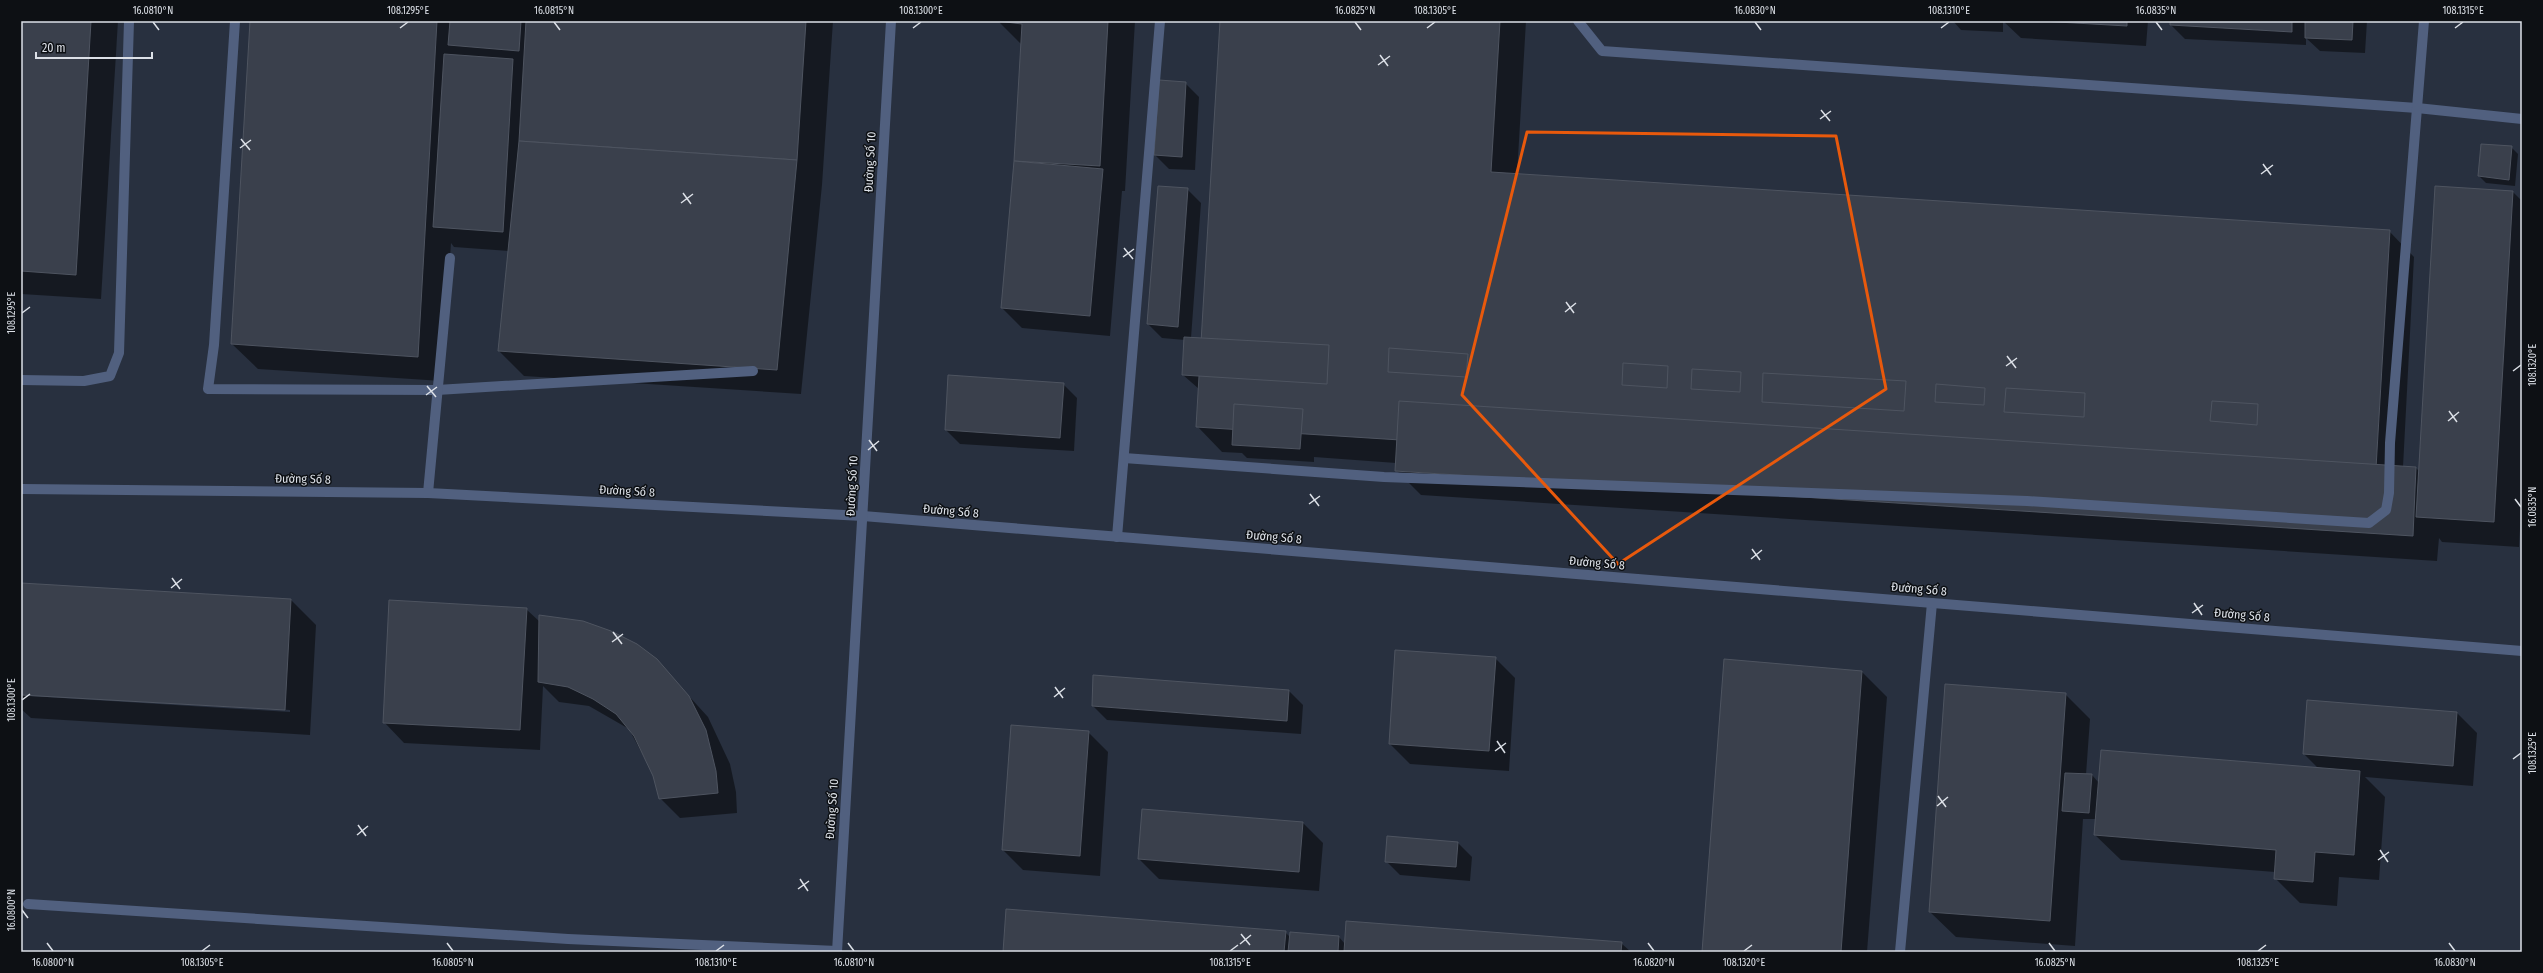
<svg xmlns="http://www.w3.org/2000/svg" width="2543" height="973" font-family="'Fira Sans Condensed',sans-serif">
<style>
.built{fill:#28303f}
.shadow{fill:#0007;fill-rule:evenodd}
.building{fill:#3a404c;stroke:#4e5460}
.lines{fill:none;stroke-linecap:round;stroke-linejoin:round}
.lane{stroke:#51607f;stroke-width:10}
.street{stroke:#51607f;stroke-width:10}
.marked{fill:none;stroke:#e8590c;stroke-width:3;stroke-linejoin:round}
.ticks{fill:none;stroke:#dce0e7;stroke-width:1.5}
.labels{text-anchor:middle;stroke-width:3;stroke-linejoin:round;paint-order:stroke}
.street-label{font-size:12px;fill:#dce0e7;stroke:#0d1014}
.neatline{fill:none;stroke:#dce0e7;stroke-width:1.5}
.ticks-label{font-size:10px;text-anchor:middle;fill:#dce0e7}
</style>
<rect width="100%" height="100%" fill="#212731"/>
<rect class="built" x="21" y="21" width="2501" height="931"/>
<g class="shadow">
<polygon points="21,21 118,21 101,299 21,294"/>
<polygon points="251,21 833,21 822,185 801,394 524,376 499,351 509,251 454,247 451,243 442,381 258,369 232,344"/>
<polygon points="998,21 1135,21 1125,191 1122,191 1110,336 1022,328 1002,308 1015,161 1022,45"/>
<polygon points="1221,21 1526,21 1517,175 2389,231 2414,257 2403,467 2416,468 2419,471 2513,192 2522,201 2522,493 2519,547 2442,542 2439,538 2437,561 1421,495 1396,470 1396,463 1314,457 1314,462 1247,458 1242,453 1222,452 1197,426 1199,389 1183,375 1185,340 1162,338 1148,324 1187,189 1201,203 1191,338 1202,339"/>
<polygon points="1953,21 2148,21 2146,46 2021,38 2003,21 2003,32 1961,30"/>
<polygon points="2171,21 2367,21 2365,53 2320,51 2306,38 2306,45 2185,39 2171,25"/>
<polygon points="1185,83 1199,97 1195,170 1169,169 1155,155"/>
<polygon points="2511,147 2518,154 2515,186 2486,183 2479,176"/>
<polygon points="1063,384 1077,398 1074,451 960,444 946,430"/>
<path d="M21,584l270,16 25,25 -6,110 -279,-17 -10,-9zM30,694l260,16v2l-260,-16z"/>
<polygon points="526,609 540,622 656,660 708,717 730,764 736,792 737,813 680,818 660,798 654,776 629,729 589,706 559,702 543,686 540,750 404,743 384,722"/>
<polygon points="1495,658 1515,678 1509,771 1410,764 1390,744"/>
<polygon points="1862,672 1887,697 1867,952 1703,952"/>
<polygon points="1289,691 1303,705 1301,734 1107,720 1093,706"/>
<polygon points="2065,694 2090,719 2086,775 2092,775 2099,783 2319,769 2304,754 2457,713 2477,733 2473,786 2365,777 2385,797 2379,880 2339,877 2337,906 2300,903 2275,878 2275,872 2121,860 2095,835 2097,819 2083,819 2075,946 1956,937 1930,912"/>
<polygon points="1088,732 1108,752 1100,876 1023,870 1003,850"/>
<polygon points="1303,823 1323,843 1319,891 1159,879 1139,859"/>
<polygon points="1458,843 1472,857 1470,881 1400,875 1386,861"/>
<polygon points="1285,932 1290,937 1339,937 1345,944 1621,943 1631,952 1004,952"/>
</g>
<g class="building">
<polygon points="21,21 91,21 76,275 21,271"/>
<polygon points="250,21 437,21 418,357 231,344"/>
<polygon points="450,21 521,21 519,51 448,45"/>
<polygon points="526,21 806,21 797,160 519,141"/>
<polygon points="1108,21 1100,166 1014,161 1022,24 997,21"/>
<polygon points="1220,21 1500,21 1491,172 2390,230 2374,502 1196,427"/>
<polygon points="2040,21 2127,21 2127,26"/>
<polygon points="2170,21 2292,21 2292,32 2170,25"/>
<polygon points="2305,21 2353,21 2352,40 2305,38"/>
<polygon points="444,54 513,59 503,232 433,227"/>
<polygon points="1159,80 1186,82 1182,157 1154,155"/>
<polygon points="519,141 797,160 777,370 498,351"/>
<polygon points="2481,144 2512,146 2509,180 2478,176"/>
<polygon points="1014,161 1103,169 1090,316 1001,308"/>
<polygon points="1158,186 1188,188 1178,327 1147,324"/>
<polygon points="2435,186 2513,191 2494,522 2416,517"/>
<polygon points="1184,337 1329,345 1327,384 1182,375"/>
<polygon points="1389,348 1468,354 1466,377 1388,372"/>
<polygon points="1623,363 1668,366 1667,388 1622,385"/>
<polygon points="1692,369 1741,372 1740,392 1691,389"/>
<polygon points="1763,373 1906,381 1904,411 1762,402"/>
<polygon points="948,375 1064,383 1060,438 945,430"/>
<polygon points="1936,384 1985,388 1984,405 1935,402"/>
<polygon points="2006,388 2085,393 2084,417 2004,412"/>
<polygon points="1399,401 2416,467 2413,536 1395,471"/>
<polygon points="2212,401 2258,404 2257,425 2210,421"/>
<polygon points="1234,404 1303,409 1300,449 1232,445"/>
<polygon points="21,583 291,599 285,710 21,695"/>
<polygon points="389,600 527,608 520,730 383,723"/>
<polygon points="539,615 583,621 611,631 637,644 657,659 689,696 706,730 716,771 718,793 659,799 653,776 634,736 616,714 593,699 568,687 538,682"/>
<polygon points="1395,650 1496,657 1489,751 1389,744"/>
<polygon points="1724,659 1862,671 1841,952 1702,952"/>
<polygon points="1093,675 1289,690 1287,721 1092,706"/>
<polygon points="1945,684 2066,693 2050,921 1929,912"/>
<polygon points="2307,700 2457,712 2453,766 2303,754"/>
<polygon points="1011,725 1089,731 1080,856 1002,850"/>
<polygon points="2101,750 2360,771 2354,855 2315,852 2313,882 2274,879 2276,850 2094,835"/>
<polygon points="2065,773 2092,774 2089,813 2062,811"/>
<polygon points="1142,809 1303,822 1299,872 1138,859"/>
<polygon points="1387,836 1458,842 1456,867 1385,862"/>
<polygon points="1006,909 1286,931 1284,952 1003,952"/>
<polygon points="1346,921 1622,942 1621,952 1344,952"/>
<polygon points="1290,932 1339,936 1338,952 1288,952"/>
</g>
<g class="lines">
<g class="lane">
<polyline points="235,21 214,345 208,389 437,390 753,371"/>
<polyline points="1578,21 1602,51 2417,108 2522,119"/>
<polyline points="21,380 84,381 110,376 119,353 129,21"/>
<polyline points="1124,458 1384,477 2027,501 2369,523 2386,510 2389,493 2390,443 2424,21"/>
<polyline points="428,493 450,258"/>
<polyline points="1117,537 1160,21"/>
<polyline points="28,904 568,939 837,951"/>
<polyline points="1900,952 1932,603"/>
</g>
<g class="street">
<polyline points="21,489 428,493 863,516 2522,651"/>
<polyline points="837,952 891,21"/>
</g>
</g>
<path class="marked" d="M1527,132l309,4 50,253 -268,175 -156,-169z"/>
<path class="ticks" d="M153,22l6,8M554,22l6,8M1355,22l6,8M1755,22l6,8M2156,22l6,8M400,28l8,-6M913,28l8,-6M1427,28l8,-6M1941,28l8,-6M2455,28l8,-6M1380,55l8,11M1378,65l12,-9M1821,110l9,11M1820,119l11,-8M241,139l9,11M240,148l11,-8M2263,164l8,11M2261,174l12,-9M683,193l8,11M681,203l12,-9M1124,248l9,11M1123,257l11,-8M1566,302l8,11M1565,312l11,-9M22,313l8,-6M2007,356l9,12M2006,366l11,-8M2513,371l8,-6M427,386l9,11M426,395l11,-8M2449,411l8,11M2448,421l11,-9M869,440l8,11M868,450l11,-9M1310,494l9,12M2515,499l6,8M1309,504l11,-8M1752,549l8,11M1751,559l11,-9M172,578l8,11M171,588l11,-9M2194,603l8,12M2192,613l11,-8M613,632l9,12M612,642l11,-8M1055,687l8,11M1054,697l11,-9M22,700l8,-6M1497,741l8,12M1495,751l11,-8M2513,759l8,-6M1938,796l8,11M1937,806l11,-9M358,825l8,11M357,835l11,-9M2380,850l8,12M2378,860l11,-8M800,879l8,12M798,889l11,-8M22,910l6,8M1241,934l9,11M47,943l6,8M447,943l6,8M848,943l6,8M1648,943l6,8M2049,943l6,8M2449,943l6,8M1240,944l11,-9M202,951l8,-6M716,951l8,-6M1230,951l8,-6M1744,951l8,-6M2258,951l8,-6"/>
<g class="labels">
<g class="street-label">
<text transform="translate(870 162) rotate(-87)" y="4">Đường Số 10</text>
<text transform="translate(303 479) rotate(1)" y="4">Đường Số 8</text>
<text transform="translate(852 486) rotate(-87)" y="4">Đường Số 10</text>
<text transform="translate(627 491) rotate(3)" y="4">Đường Số 8</text>
<text transform="translate(951 511) rotate(5)" y="4">Đường Số 8</text>
<text transform="translate(1274 537) rotate(5)" y="4">Đường Số 8</text>
<text transform="translate(1597 563) rotate(5)" y="4">Đường Số 8</text>
<text transform="translate(1919 589) rotate(5)" y="4">Đường Số 8</text>
<text transform="translate(2242 615) rotate(5)" y="4">Đường Số 8</text>
<text transform="translate(832 809) rotate(-86)" y="4">Đường Số 10</text>
</g>
</g>
<rect width="2543" height="973" fill="none" stroke="#0d1014" stroke-width="44"/>
<path d="M36 52v6h116v-6" fill="none" stroke="#dce0e7" stroke-width="2"/>
<text x="42" y="52" font-size="12" fill="#dce0e7" stroke="#0d1014" stroke-width="3" paint-order="stroke">20 m</text>
<rect x="22" y="22" width="2499" height="929" class="neatline"/>
<g class="ticks-label">
<text x="153" y="14">16.0810°N</text>
<text x="408" y="14">108.1295°E</text>
<text x="554" y="14">16.0815°N</text>
<text x="921" y="14">108.1300°E</text>
<text x="1355" y="14">16.0825°N</text>
<text x="1435" y="14">108.1305°E</text>
<text x="1755" y="14">16.0830°N</text>
<text x="1949" y="14">108.1310°E</text>
<text x="2156" y="14">16.0835°N</text>
<text x="2463" y="14">108.1315°E</text>
<text transform="translate(11 313) rotate(-90)" y="4">108.1295°E</text>
<text transform="translate(2532 365) rotate(-90)" y="4">108.1320°E</text>
<text transform="translate(2532 507) rotate(-90)" y="4">16.0835°N</text>
<text transform="translate(11 700) rotate(-90)" y="4">108.1300°E</text>
<text transform="translate(2532 753) rotate(-90)" y="4">108.1325°E</text>
<text transform="translate(11 910) rotate(-90)" y="4">16.0800°N</text>
<text x="53" y="966">16.0800°N</text>
<text x="202" y="966">108.1305°E</text>
<text x="453" y="966">16.0805°N</text>
<text x="716" y="966">108.1310°E</text>
<text x="854" y="966">16.0810°N</text>
<text x="1230" y="966">108.1315°E</text>
<text x="1654" y="966">16.0820°N</text>
<text x="1744" y="966">108.1320°E</text>
<text x="2055" y="966">16.0825°N</text>
<text x="2258" y="966">108.1325°E</text>
<text x="2455" y="966">16.0830°N</text>
</g>
</svg>
